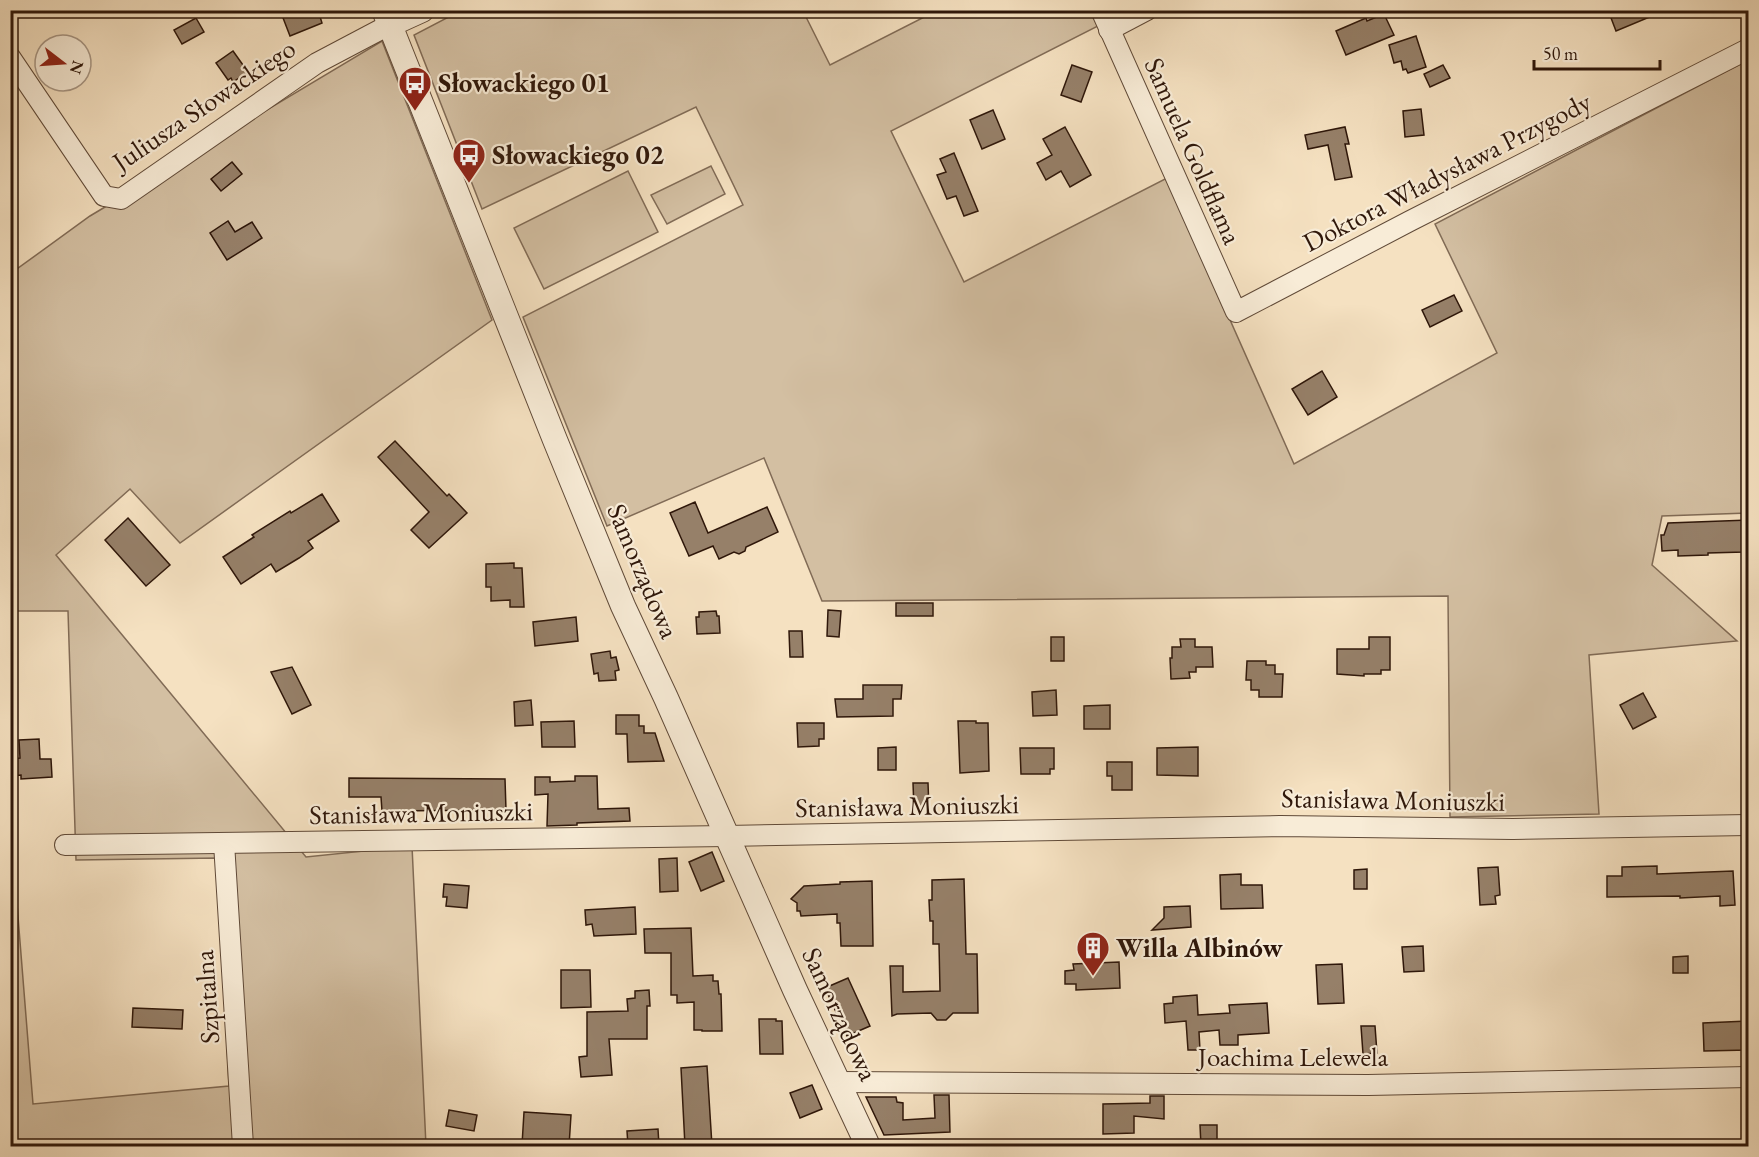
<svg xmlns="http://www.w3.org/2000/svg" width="1759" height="1157" font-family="'EB Garamond',serif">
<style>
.green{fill:#d3bfa2;stroke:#816b56;stroke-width:1.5}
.building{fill:#968069;stroke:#2f170a;stroke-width:1.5}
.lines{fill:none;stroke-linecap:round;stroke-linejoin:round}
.minor-casing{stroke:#604a38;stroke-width:22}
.tertiary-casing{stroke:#604a38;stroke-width:26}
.minor{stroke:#f8ecd7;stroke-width:20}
.tertiary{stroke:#f8ecd7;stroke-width:24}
.labels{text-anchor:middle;stroke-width:4.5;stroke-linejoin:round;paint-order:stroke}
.poi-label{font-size:27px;font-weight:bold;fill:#2f170a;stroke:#f8ecd7;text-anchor:start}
.street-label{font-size:27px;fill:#2f170a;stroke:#f8ecd7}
</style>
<rect width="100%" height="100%" fill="#f5e1c1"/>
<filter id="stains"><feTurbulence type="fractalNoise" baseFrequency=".00333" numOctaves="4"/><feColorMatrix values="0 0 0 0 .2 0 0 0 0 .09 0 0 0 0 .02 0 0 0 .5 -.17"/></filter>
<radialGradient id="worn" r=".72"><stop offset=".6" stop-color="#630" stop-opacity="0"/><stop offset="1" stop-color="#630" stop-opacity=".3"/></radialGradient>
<g class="green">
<polygon points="460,11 803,11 830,65 936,11 1091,11 1098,26 891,131 964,282 1167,178 1294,464 1497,353 1435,224 1748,60 1748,513 1662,516 1652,565 1737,641 1589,655 1599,814 1450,817 1448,596 822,601 764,458 607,526 523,317 743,205 696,107 482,209 414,35"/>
<polygon points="382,41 492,320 180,543 130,489 56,555 306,857 412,846 426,1146 11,1146 11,905 17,904 33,1104 229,1086 218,858 76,860 68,611 11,611 10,402 15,399 10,392 10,274 90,216"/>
<polygon points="711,166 725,194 667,224 651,195"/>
<polygon points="628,171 658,232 544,289 514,228"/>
</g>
<g class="building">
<polygon points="280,10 318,10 322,23 290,36"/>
<polygon points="1608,10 1664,10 1664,11 1616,31"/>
<polygon points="1384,14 1394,35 1346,55 1336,31 1366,18 1367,21"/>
<polygon points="196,18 204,32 182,44 174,30"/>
<polygon points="1416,36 1426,67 1408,73 1406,69 1403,70 1401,61 1394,63 1389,45"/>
<polygon points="233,51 248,72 233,82 231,78 228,80 216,63"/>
<polygon points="1072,65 1092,72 1081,102 1061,95"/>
<polygon points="1443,65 1450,78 1430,87 1424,74"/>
<polygon points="1421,109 1424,135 1405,137 1403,111"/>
<polygon points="993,110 1005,139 982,149 970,120"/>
<polygon points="1065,127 1091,175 1070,187 1061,171 1046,180 1037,163 1052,155 1043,139"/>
<polygon points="1345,127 1349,144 1345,144 1352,177 1335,180 1328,145 1308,149 1305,135"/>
<polygon points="954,153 978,211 964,216 956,196 947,199 937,175 946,172 940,159"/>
<polygon points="232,162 242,174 221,191 211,179"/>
<polygon points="228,221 235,232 252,222 262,238 227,260 210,233"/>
<polygon points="1454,295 1462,311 1430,327 1422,310"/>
<polygon points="1322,371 1337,397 1308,415 1292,389"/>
<polygon points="395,441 447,496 449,494 467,513 429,548 411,530 429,512 378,457"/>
<polygon points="322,494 339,521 308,541 313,548 299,558 276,572 271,564 241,584 223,557 254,537 252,535 290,511 291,513"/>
<polygon points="695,502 708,533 767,507 778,532 746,547 745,551 739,554 734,552 719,559 713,546 689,556 670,513"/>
<polygon points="128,518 170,565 146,586 105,540"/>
<polygon points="1749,520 1749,540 1745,540 1744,552 1708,553 1708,555 1678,556 1678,550 1662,551 1661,535 1664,535 1668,523"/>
<polygon points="514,563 514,568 522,568 524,607 510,607 510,600 491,601 491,587 486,587 486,564"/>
<rect x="896" y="603" width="37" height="13"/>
<polygon points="828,610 841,611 839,637 827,636"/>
<polygon points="716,611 717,616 719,616 720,633 697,634 696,617 699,617 699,612"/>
<polygon points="576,617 578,641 535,646 533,622"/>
<polygon points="789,631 802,631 803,657 790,657"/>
<rect x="1051" y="637" width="13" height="24"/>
<polygon points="1369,637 1390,637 1390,670 1381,670 1381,674 1364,674 1364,676 1337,674 1337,649 1369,649"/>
<polygon points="1180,639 1195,639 1195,647 1212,647 1213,667 1196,667 1196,672 1189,672 1190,678 1171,679 1170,658 1172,658 1172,647 1181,647"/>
<polygon points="610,651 611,658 616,657 619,670 615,671 616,680 599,681 598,673 594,674 591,654"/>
<polygon points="1247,661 1266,661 1266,665 1275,665 1275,674 1283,674 1282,697 1259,697 1259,690 1251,690 1251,680 1246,680"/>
<polygon points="292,667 311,705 292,714 271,672"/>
<polygon points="863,685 902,685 901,699 893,699 893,716 837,717 835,699 863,699"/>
<polygon points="1056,690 1057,715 1033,716 1032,692"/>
<polygon points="1643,693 1656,717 1633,729 1620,705"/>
<polygon points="531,700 533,725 515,726 514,702"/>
<polygon points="1110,705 1110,729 1084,729 1084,706"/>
<polygon points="616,715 639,715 639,726 644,726 644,733 655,733 664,761 628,762 627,734 616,734"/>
<polygon points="574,721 575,747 542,747 541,722"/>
<polygon points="958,721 976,721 976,723 988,723 989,771 960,773"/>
<polygon points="797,723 824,723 824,739 819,739 819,746 798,747"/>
<polygon points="39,739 40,759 51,759 52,777 21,779 21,775 10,776 10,759 20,758 19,740"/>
<polygon points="896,747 896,770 878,770 878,748"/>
<polygon points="1198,747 1198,776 1157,775 1157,748"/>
<polygon points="1020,748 1054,748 1054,769 1050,769 1050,774 1021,774"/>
<polygon points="1107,762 1132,762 1132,790 1112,790 1112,776 1107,776"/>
<polygon points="575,776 597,776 598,809 629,808 630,821 577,823 577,825 547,826 548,794 535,795 535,777 550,777 550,782 575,781"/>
<polygon points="349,778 505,779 506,810 382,811 381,797 349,797"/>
<polygon points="913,783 928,783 929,809 914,809"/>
<polygon points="712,852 724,881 701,891 689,862"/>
<polygon points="677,858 678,891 660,892 659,859"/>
<polygon points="1657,866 1657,874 1733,871 1735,905 1720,906 1720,896 1680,898 1680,896 1607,897 1607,876 1622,876 1622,867"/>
<polygon points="1498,867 1500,895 1495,896 1496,904 1480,905 1478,868"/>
<polygon points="1367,869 1367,889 1354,889 1354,870"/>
<polygon points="1241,874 1241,885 1262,885 1263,908 1221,909 1220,875"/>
<polygon points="964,879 966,954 977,954 978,1013 953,1013 946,1020 937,1020 931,1013 897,1014 892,1016 890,966 903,966 903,992 940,991 939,944 933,944 933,921 930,921 929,900 932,900 932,880"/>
<polygon points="872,881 873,946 841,946 840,923 837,923 837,914 801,916 800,911 797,911 797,903 791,899 804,886 840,884 840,882"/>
<polygon points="444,884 469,886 467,908 446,906 447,897 443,897"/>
<polygon points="1190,906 1191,927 1152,930 1164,918 1164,907"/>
<polygon points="635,907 636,934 594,936 592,924 586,925 585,910"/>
<polygon points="691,928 693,976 713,975 713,981 718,981 719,994 721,994 722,1031 702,1031 702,1030 694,1030 694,1002 677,1003 677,995 671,995 671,953 645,953 644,929"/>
<polygon points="1423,946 1424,971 1404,972 1402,947"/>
<polygon points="1688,956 1688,973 1673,973 1673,957"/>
<polygon points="1119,962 1120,988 1076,990 1076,984 1065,984 1065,971 1074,970 1073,964"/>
<polygon points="1342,964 1344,1003 1318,1004 1316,965"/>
<polygon points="561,970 590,970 591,1007 561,1008"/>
<polygon points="848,978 870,1026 847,1036 825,988"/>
<polygon points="649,990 650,1006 647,1006 647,1039 609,1039 612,1075 581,1077 579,1057 587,1056 587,1012 628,1011 627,999 635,998 635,991"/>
<polygon points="1197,995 1198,1015 1230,1013 1229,1005 1267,1003 1269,1033 1238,1035 1238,1045 1220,1045 1219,1030 1199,1032 1200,1050 1188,1050 1186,1021 1165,1023 1164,1004 1173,1003 1173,997"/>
<polygon points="133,1008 183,1010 182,1029 132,1027"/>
<polygon points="759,1019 776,1019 776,1021 782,1021 783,1054 760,1054"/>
<polygon points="1748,1021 1748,1050 1704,1051 1703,1023"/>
<polygon points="1361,1026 1375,1026 1377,1053 1363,1054"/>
<polygon points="707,1066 712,1146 685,1146 681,1068"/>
<polygon points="812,1085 822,1109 800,1118 790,1093"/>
<polygon points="934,1095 949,1095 950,1132 884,1135 866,1097 896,1097 897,1102 903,1103 903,1120 935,1118"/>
<polygon points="1150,1096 1164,1096 1164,1119 1134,1116 1134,1133 1103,1134 1103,1104 1150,1103"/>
<polygon points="449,1110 477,1115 474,1131 446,1126"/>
<polygon points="524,1112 571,1115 569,1146 522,1145"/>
<polygon points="1200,1125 1217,1125 1217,1146 1201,1146"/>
<polygon points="658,1129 659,1146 628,1146 627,1131"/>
</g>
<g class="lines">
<g class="minor-casing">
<g id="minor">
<polyline points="1101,10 1236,312 1410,221 1748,49"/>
<polyline points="1109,30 1147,10"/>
<polyline points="10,57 104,196 121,199 317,63 389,25"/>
<polyline points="224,843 243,1146"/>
<polyline points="65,845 727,836 1280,826 1513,829 1748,825"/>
<polyline points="838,1082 1368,1085 1748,1077"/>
</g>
</g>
<g class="tertiary-casing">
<g id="tertiary">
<polyline points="384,10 555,440 623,606 666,698 795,990 868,1146"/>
<polyline points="389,25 422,10"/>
</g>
</g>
<use href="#minor" class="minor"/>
<use href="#tertiary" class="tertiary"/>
</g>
<defs>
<g id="bus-pin" transform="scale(1.725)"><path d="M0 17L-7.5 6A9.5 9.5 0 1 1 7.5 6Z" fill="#8f2418" stroke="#f8ecd7"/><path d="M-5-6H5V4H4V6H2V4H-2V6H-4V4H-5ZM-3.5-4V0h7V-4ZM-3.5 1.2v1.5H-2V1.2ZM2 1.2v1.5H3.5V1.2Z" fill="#fff"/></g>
<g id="building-pin" transform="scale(1.725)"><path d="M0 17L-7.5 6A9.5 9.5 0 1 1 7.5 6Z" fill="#8f2418" stroke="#f8ecd7"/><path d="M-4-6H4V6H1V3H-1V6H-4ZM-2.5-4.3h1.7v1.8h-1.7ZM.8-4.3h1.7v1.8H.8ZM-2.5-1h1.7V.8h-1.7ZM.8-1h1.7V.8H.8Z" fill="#fff"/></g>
</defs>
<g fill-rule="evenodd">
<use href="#bus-pin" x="415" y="83"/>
<use href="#bus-pin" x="469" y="155"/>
<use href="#building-pin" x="1093" y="948"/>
</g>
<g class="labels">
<g class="poi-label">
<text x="438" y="92">Słowackiego 01</text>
<text x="492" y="164">Słowackiego 02</text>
<text x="1116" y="957">Willa Albinów</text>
</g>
<g class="street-label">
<text transform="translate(204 105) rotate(-34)" y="9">Juliusza Słowackiego</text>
<text transform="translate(1193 151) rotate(66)" y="9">Samuela Goldflama</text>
<text transform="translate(1447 172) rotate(-27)" y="9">Doktora Władysława Przygody</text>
<text transform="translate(643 571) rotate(67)" y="9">Samorządowa</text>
<text transform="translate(1393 800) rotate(1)" y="9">Stanisława Moniuszki</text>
<text transform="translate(907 806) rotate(-1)" y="9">Stanisława Moniuszki</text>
<text transform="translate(421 813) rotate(-1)" y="9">Stanisława Moniuszki</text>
<text transform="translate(207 997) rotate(-94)" y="9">Szpitalna</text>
<text transform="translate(840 1014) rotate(65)" y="9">Samorządowa</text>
<text x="1293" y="1066">Joachima Lelewela</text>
</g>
</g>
<rect width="1759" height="1157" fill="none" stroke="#f5e1c1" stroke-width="36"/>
<rect x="12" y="12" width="1735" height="1133" fill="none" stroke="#2f170a" stroke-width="3"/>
<rect x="18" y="18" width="1723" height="1121" fill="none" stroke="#2f170a" stroke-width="1.5"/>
<g transform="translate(63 63) rotate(107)"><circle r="28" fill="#f8ecd7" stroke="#a89785" stroke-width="1.5"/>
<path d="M0-4.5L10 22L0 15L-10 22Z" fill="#8f2418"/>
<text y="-9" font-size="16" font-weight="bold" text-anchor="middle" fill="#2f170a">N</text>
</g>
<path d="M1534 60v9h126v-9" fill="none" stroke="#2f170a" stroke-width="3"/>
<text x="1543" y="60" font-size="18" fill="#2f170a" stroke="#f8ecd7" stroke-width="4.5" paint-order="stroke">50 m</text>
<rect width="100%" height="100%" filter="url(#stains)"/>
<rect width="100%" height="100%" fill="url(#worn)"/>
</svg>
